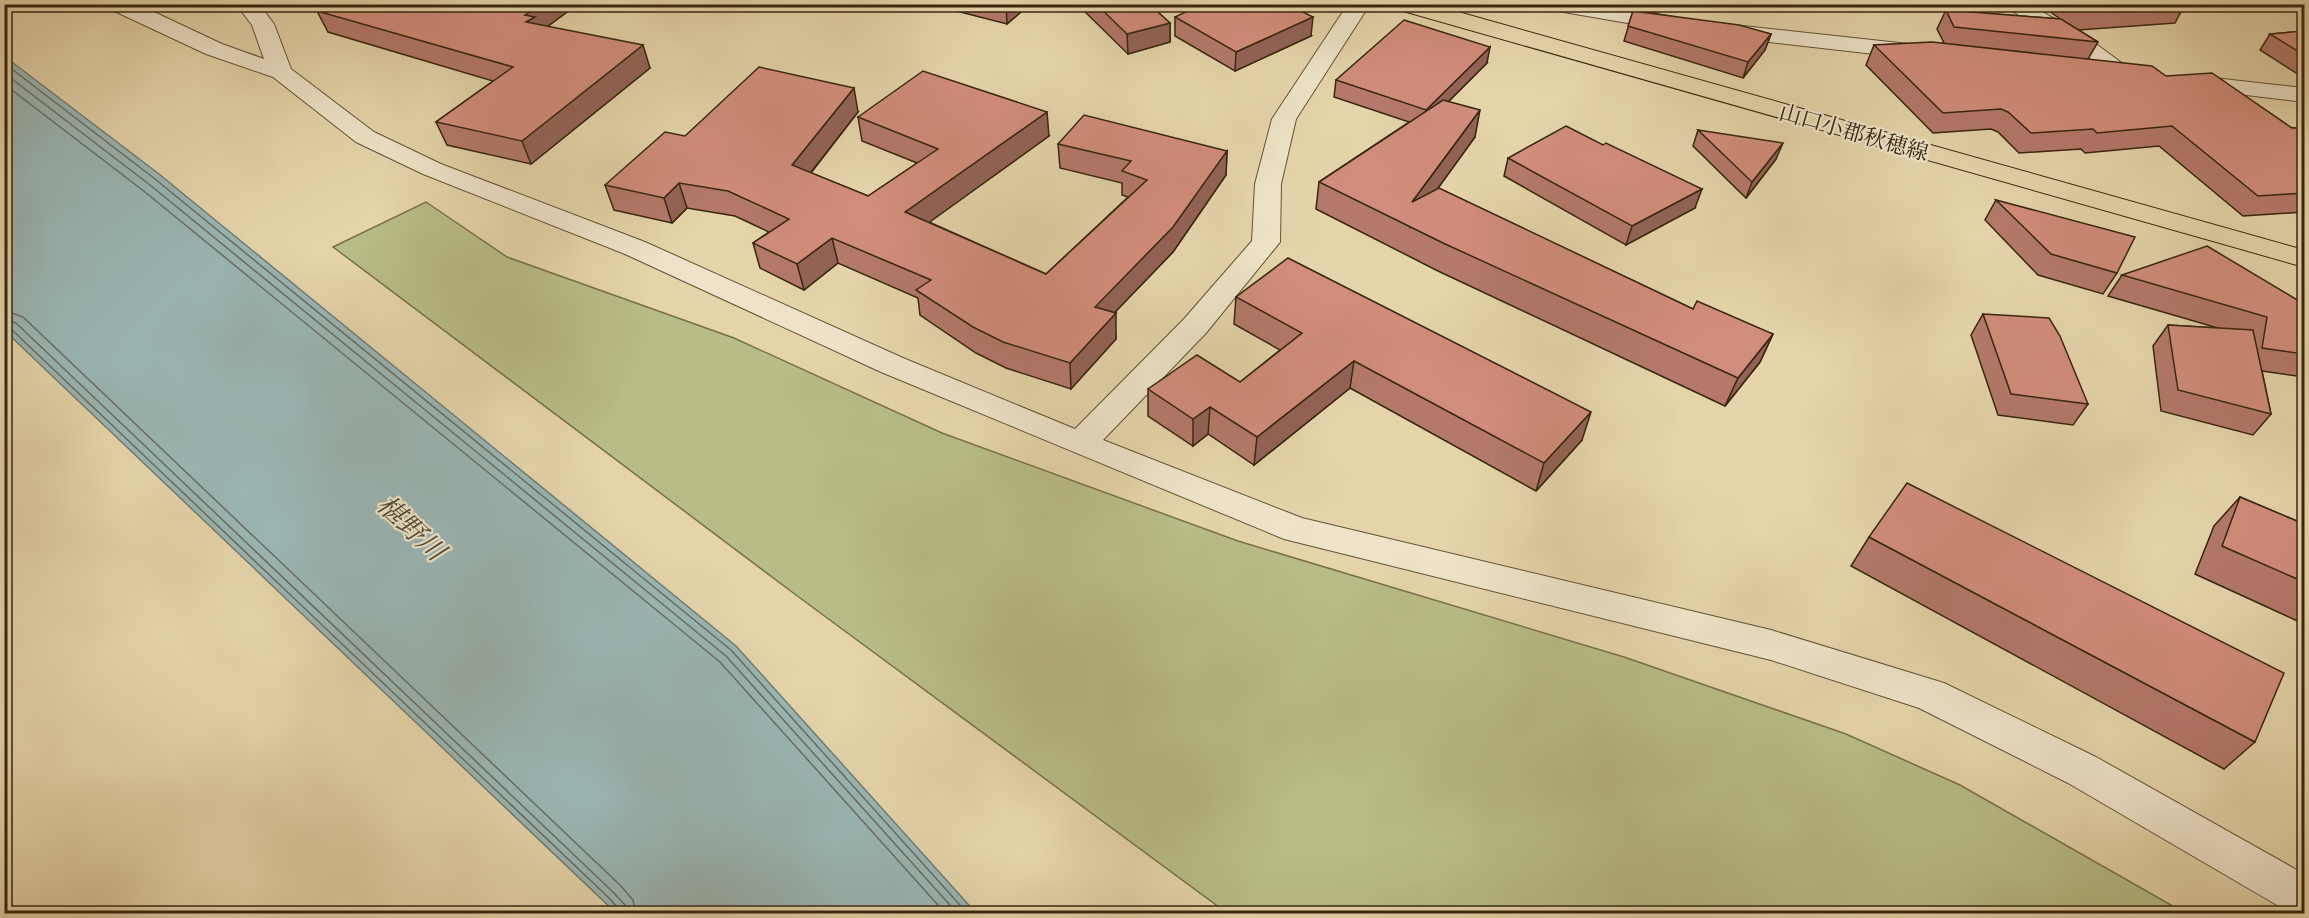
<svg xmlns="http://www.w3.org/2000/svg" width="2309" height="918" font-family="'IM FELL DW Pica','Noto Serif JP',serif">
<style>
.green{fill:#b8bc86;stroke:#78714a;stroke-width:1.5}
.water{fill:#9ab6b4;stroke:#727c72;stroke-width:1.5}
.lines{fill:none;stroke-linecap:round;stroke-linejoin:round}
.shore{stroke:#686e62;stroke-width:1.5}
.minor-casing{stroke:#625236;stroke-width:2}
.primary-casing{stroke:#37260f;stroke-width:2}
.minor{fill:#eee3c8;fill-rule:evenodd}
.primary{fill:#e5d4aa;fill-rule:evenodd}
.wall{fill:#b4796a;stroke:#37260f;stroke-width:1.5}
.shaded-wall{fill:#926356;stroke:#37260f;stroke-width:1.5}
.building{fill:#d18d7b;stroke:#37260f;stroke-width:1.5}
.labels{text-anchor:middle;stroke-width:4.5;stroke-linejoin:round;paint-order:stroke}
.far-street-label{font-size:22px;fill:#37260f;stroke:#eee3c8}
.water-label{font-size:27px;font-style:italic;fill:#504a38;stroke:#eee3c8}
</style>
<rect width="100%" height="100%" fill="#e5d4aa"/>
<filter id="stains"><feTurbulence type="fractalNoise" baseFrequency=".00333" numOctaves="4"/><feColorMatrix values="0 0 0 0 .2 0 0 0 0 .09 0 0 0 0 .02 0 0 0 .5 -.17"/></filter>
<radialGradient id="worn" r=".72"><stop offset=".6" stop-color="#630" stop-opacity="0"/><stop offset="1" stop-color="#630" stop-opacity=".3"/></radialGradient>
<polygon class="green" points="426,202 507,257 734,338 942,433 1238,541 1624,657 1846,734 1960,785 2185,913 1227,913 796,595 333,247"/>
<polygon class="water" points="4,56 159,174 736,646 976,913 616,913 5,331"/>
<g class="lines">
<g class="shore">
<polyline points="4,63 155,179 731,650 968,914"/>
<polyline points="4,73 150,185 726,656 958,914"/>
<polyline points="4,84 145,192 720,662 946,914"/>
<polyline points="4,310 23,317 621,886 633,900 636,914"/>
<polyline points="4,319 16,323 614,893 625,905 627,914"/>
<polyline points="4,327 11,329 609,898 618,908 619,914"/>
</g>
<g class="minor-casing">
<g id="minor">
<polygon points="107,4 137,4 222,44 264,59 252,25 236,4 259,4 274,24 291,69 374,132 441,164 645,242 903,358 1075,429 1184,319 1252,241 1255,184 1272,119 1348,4 1370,4 1296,119 1281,184 1280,242 1206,333 1103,440 1302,518 1771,630 1944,683 2096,757 2304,874 2304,914 2289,912 2068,783 1919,708 1771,660 1284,539 881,372 625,254 423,174 356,142 273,77 206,54 110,9"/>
<polygon points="1547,4 1599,4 1674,17 1682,19 1685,24 1682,29 1674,31 1558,11 1550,9"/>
<polygon points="2002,4 2029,4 2092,41 2138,75 2134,80 2118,80"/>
<polygon points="1725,24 1918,45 1926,47 1929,52 1926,57 1918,59 1717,36 1714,31 1717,26"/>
<polygon points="2187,75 2304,88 2304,102 2179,87 2175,82 2179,77"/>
</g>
</g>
<g class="primary-casing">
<polygon id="primary" points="1393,4 1430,4 2304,250 2304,267 1396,9"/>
</g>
<use href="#minor" class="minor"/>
<use href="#primary" class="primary"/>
</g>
<g class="wall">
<polygon points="328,4 578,4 548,26 650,68 531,164 447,145 436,122 493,81 328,32 317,11"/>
<polygon points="929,4 1030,4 1007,24"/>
<polygon points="1077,4 1149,4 1170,23 1170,42 1128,54"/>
<polygon points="1625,4 1700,4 1654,12 1624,7"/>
<polygon points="2040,4 2185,4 2175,23 2078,30 2098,42 2088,59 2166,76 2292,128 2304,128 2304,212 2243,216 2159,146 2085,153 2081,149 2019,153 1998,132 1991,129 1933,133 1866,65 1874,45 1944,43 1937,29 1946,10 2060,19"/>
<polygon points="1633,11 1771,34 1765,50 1743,78 1624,41"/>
<polygon points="1175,17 1311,36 1235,71 1175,36"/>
<polygon points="2304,31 2304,78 2260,50 2270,34"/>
<polygon points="1487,63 1449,101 1475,137 1438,188 1693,309 1773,334 1760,362 1725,406 1438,271 1316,209 1319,182 1409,122 1334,97 1336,80"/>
<polygon points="858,112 811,173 868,196 917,163 862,141 858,117 1049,136 929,222 1046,274 1128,197 1122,195 1122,183 1060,168 1058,144 1227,151 1226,175 1173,252 1114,313 1116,339 1071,389 1006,368 976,353 920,315 918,298 838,263 804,290 760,268 753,243 769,232 735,216 687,208 672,223 614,210 605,185"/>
<polygon points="1698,130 1776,159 1746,198 1693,146"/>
<polygon points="1508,158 1695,208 1626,245 1504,176"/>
<polygon points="1996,200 2117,273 2103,294 2038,275 1985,220"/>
<polygon points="2122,275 2304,304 2304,377 2262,371 2271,414 2253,435 2161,411 2153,346 2168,325 2218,328 2108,296"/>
<polygon points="1236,297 1582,440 1536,491 1350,388 1254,465 1208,434 1193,446 1148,416 1148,389 1240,382 1280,350 1234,324"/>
<polygon points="1983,314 2088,404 2073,425 1998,415 1971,335"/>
<polygon points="2240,497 2304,524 2304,624 2195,574 2214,526"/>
<polygon points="1869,537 2255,742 2224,769 1851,566"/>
</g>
<g class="shaded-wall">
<polygon points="540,4 578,4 540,32 535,44 525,15"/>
<polygon points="1006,4 1030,4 1007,24 1006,5"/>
<polygon points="1656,4 1700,4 1654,12"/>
<polygon points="1313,17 1311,36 1235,71 1236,52"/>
<polygon points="1170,23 1170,42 1128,54 1127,34"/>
<polygon points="1771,34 1765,50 1743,78 1748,62"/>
<polygon points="643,45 650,68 531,164 522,141"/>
<polygon points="1490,47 1487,63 1423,127 1426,110"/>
<polygon points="854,88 858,112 797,190 792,165"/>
<polygon points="1480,110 1475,137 1410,227 1412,202"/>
<polygon points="1047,112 1049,136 909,237 905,212"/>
<polygon points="1783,143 1776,159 1746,198 1752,182"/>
<polygon points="1227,151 1226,175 1173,252 1096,332 1095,307"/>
<polygon points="679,183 687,208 672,223 664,198"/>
<polygon points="1702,189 1695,208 1626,245 1632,226"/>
<polygon points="832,238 838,263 804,290 797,264"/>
<polygon points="1116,313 1116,339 1071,389 1070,363"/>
<polygon points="1773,334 1760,362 1725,406 1738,378"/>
<polygon points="1354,361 1350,388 1254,465 1257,437"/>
<polygon points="1210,407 1208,434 1193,446 1193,419"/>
<polygon points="1591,412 1582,440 1536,491 1544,463"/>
</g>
<g class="building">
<polygon points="328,4 540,4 525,15 535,17 526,22 643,45 522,141 436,122 513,67 317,11"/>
<polygon points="1096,4 1149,4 1170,23 1127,34"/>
<polygon points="1202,4 1287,4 1313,17 1236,52 1175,17"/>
<polygon points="2077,4 2175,4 2088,11"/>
<polygon points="1946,10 2061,19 2098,42 1954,27"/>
<polygon points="1633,11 1739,25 1771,34 1748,62 1628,26"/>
<polygon points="1404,20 1490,47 1426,110 1336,80"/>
<polygon points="2304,31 2304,55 2270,34"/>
<polygon points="1932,42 2152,66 2166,76 2212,73 2292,128 2304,128 2304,193 2258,196 2172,126 2097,133 2093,129 2031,133 2008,112 2001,109 1943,113 1874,45"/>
<polygon points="759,67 854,88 792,165 868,196 938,149 858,117 923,71 1047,112 905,212 1046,274 1147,180 1122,171 1131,161 1058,144 1084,115 1227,151 1173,227 1095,307 1116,313 1070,363 1003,342 973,327 916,290 931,280 832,238 797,264 753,243 789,219 728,191 679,183 664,198 605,185 665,132 685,136"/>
<polygon points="1443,100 1480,110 1412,202 1439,188 1693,309 1697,301 1773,334 1738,378 1443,243 1319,182"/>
<polygon points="1566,126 1603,145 1606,143 1702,189 1632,226 1508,158"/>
<polygon points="1698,130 1783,143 1752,182"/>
<polygon points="1996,200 2135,237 2117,273 2051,254"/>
<polygon points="2207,246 2304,304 2304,354 2262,348 2267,317 2122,275"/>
<polygon points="1288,258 1591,412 1544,463 1354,361 1257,437 1210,407 1193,419 1148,389 1197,355 1240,382 1302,333 1236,297"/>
<polygon points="1983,314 2049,318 2060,336 2088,404 2011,394"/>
<polygon points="2168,325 2253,330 2271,414 2178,390"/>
<polygon points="1907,483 2284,673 2255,742 1869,537"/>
<polygon points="2240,497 2304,524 2304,582 2222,546"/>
</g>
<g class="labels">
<g class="far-street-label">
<text transform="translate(1854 132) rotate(16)" y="8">山口小郡秋穂線</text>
</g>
<g class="water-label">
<text transform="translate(411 528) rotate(43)" y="9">椹野川</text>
</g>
</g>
<rect width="2309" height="918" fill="none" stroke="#e5d4aa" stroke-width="24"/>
<rect x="6" y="6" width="2297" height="906" fill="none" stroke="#37260f" stroke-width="3"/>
<rect x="12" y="12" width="2285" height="894" fill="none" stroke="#37260f" stroke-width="1.5"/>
<rect width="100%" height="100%" filter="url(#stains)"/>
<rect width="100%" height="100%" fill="url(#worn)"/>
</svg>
